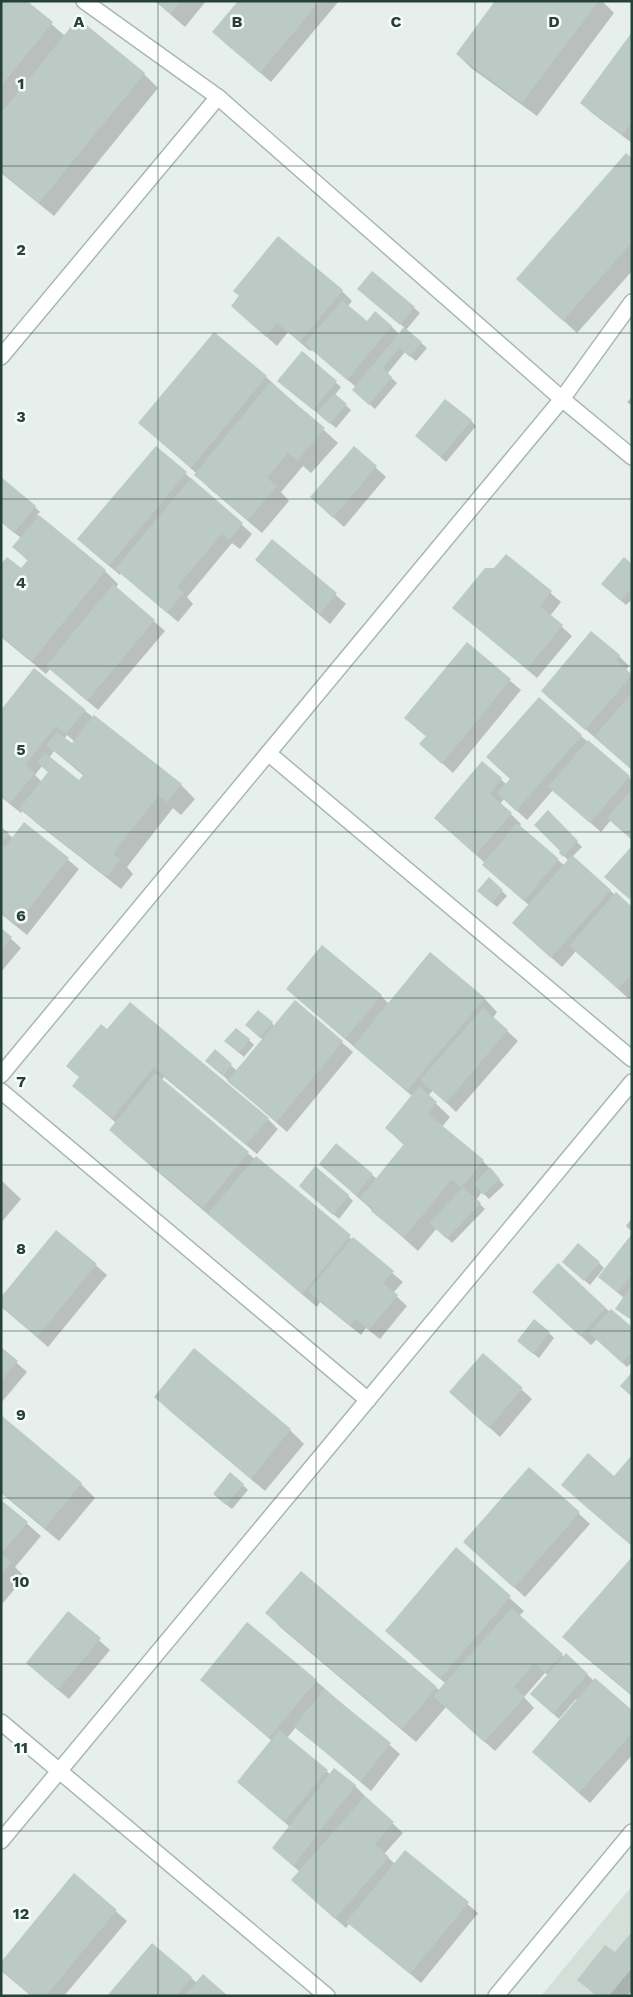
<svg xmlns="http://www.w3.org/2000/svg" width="633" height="1997" font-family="'Work Sans',sans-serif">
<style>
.built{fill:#d4dfda}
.shadow{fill:#0003;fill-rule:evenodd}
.building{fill:#bbcac4}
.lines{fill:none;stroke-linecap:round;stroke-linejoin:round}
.minor-casing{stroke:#a8b8b2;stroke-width:18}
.minor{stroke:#fff;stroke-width:15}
.grid{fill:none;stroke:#24423a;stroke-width:1;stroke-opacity:0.55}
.grid-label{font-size:16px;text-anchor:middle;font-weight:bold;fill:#24423a;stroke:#f7fbf9;stroke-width:5;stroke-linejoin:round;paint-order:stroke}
</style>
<rect width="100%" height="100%" fill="#e6efeb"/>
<polygon class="built" points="632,1886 632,1996 541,1996"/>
<g class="shadow">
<polygon points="1,1 25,1 65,36 78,20 144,74 158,88 54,216 1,173"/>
<polygon points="155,1 206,1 185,27"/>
<polygon points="240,1 339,1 271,82 224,42"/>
<polygon points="496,1 602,1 614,13 537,116 471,68 457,54"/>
<polygon points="632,35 632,143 592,113 581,103"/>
<polygon points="632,160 632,271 577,333 518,279"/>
<polygon points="278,238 342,291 352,301 348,306 367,322 391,326 400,335 405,328 364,294 372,273 420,313 406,330 427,348 416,361 405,352 387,374 397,383 375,409 359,395 356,387 312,350 310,351 288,332 277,346 232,306"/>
<polygon points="214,333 266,377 338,443 311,473 303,466 281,492 289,501 262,533 209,488 196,474 196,473 140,423"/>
<polygon points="302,353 341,387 335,395 351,410 336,428 284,386"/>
<polygon points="632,397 632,406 627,402"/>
<polygon points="471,421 476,426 446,462 422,441"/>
<polygon points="156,447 252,534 240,549 232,543 187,597 193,604 178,622 121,573 120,575 89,549"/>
<polygon points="354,448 386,477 344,527 322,507"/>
<polygon points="35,507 40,512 37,515 105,571 118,584 116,588 165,631 98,710 50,669 46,674 1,637 1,566 22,570 29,562 14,547 21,538 1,522"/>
<polygon points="272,540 346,604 330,624 267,570"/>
<polygon points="506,555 561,602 550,616 572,636 537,678 454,608 494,570"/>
<polygon points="632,566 632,599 626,605 608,589"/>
<polygon points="467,644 521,690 453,773 421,744 427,737 416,728"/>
<polygon points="619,656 629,666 626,670 632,675 632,770 553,701"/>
<path d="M85,711l96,74 14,14 -14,16 -8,-7 -46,59 6,7 -12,15 -86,-67 -12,-12 -2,3 -20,-16v-85zM67,735l8,7 -3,3 -8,-6zM54,751l30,25 -5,6 -30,-24zM42,766l7,7 -7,9 -7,-7z"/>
<polygon points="581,736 632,780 632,840 611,820 601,832 553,790 527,820 504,799 500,804 521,824 519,827 565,866 569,861 561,853 562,851 548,812 582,847 572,857 615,895 632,908 632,995 629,999 576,951 562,967 524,933 530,906 494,875 485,863 435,818 482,763 506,784"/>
<polygon points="25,824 79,869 27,935 1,914 1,828 13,838"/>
<polygon points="502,891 507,896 497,907 484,896"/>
<polygon points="1,930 21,948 1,972"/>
<polygon points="381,996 389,1004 484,998 497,1012 493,1018 518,1041 456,1112 433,1090 428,1096 450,1117 442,1127 483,1161 504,1185 489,1199 482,1192 476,1200 485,1209 452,1243 437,1228 418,1251 326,1169 336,1145 377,1179 405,1146 386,1128 412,1096 298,999"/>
<polygon points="295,1002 353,1052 287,1132 212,1066 215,1051 237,1071 263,1040 252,1030 272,1023 274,1026"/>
<polygon points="101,1026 268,1119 278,1129 257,1154 164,1077 161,1081 403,1282 393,1293 407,1306 380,1339 366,1328 361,1335 320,1302 317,1307 124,1143 110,1130 116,1123 74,1086 80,1078"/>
<polygon points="249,1040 254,1045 244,1057 231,1046"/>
<polygon points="1,1180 21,1199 1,1223"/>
<polygon points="306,1191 348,1196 353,1201 339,1219"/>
<polygon points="632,1218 632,1232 626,1226"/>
<polygon points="57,1232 107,1275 48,1347 1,1306"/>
<polygon points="631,1237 632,1237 632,1320 617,1309 624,1298 605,1282"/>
<polygon points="599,1263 604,1268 590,1285 569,1267"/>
<polygon points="558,1265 610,1312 632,1329 632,1362 627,1367 597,1339 591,1345 544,1302"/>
<polygon points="549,1333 554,1338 539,1358 524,1346"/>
<polygon points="1,1349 27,1372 1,1403"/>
<polygon points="483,1355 532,1399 500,1437 461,1402"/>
<polygon points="156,1397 290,1430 304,1444 265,1491 170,1411"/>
<polygon points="1,1417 81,1484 95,1498 59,1541 1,1493"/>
<polygon points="632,1457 632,1546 577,1499 614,1478"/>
<polygon points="529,1468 590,1524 525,1597 475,1552"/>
<polygon points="243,1485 248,1490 232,1509 219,1499"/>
<polygon points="1,1501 41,1536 15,1567 25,1577 1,1605"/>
<polygon points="456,1549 524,1611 519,1616 564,1657 566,1655 594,1681 632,1712 632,1755 590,1803 533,1752 578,1701 576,1699 559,1719 537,1699 548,1675 545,1673 524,1697 534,1708 495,1751 446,1707 416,1742 280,1627 267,1613 301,1573 440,1691 446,1684 386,1631"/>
<polygon points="632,1559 632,1696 578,1651 564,1637"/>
<polygon points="68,1613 110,1650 69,1699 38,1673"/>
<polygon points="201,1680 316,1681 400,1754 371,1791 296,1727 287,1738 331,1775 355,1786 365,1796 364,1797 403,1833 384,1854 395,1864 405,1852 478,1913 421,1983 350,1923 346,1928 303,1890 300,1872 273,1848 290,1827 238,1782 272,1741"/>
<polygon points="74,1875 127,1921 64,1996 31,1996"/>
<polygon points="632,1937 632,1990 627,1996 597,1996 579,1980 615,1954"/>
<polygon points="191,1978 197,1983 226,1996 109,1996"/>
</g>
<g class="building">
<polygon points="1,1 27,1 53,22 1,86"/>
<polygon points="156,1 181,1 171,14"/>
<polygon points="238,1 320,1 260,73 212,32"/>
<polygon points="495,1 599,1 522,103 456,54"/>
<polygon points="78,18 145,73 39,203 1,172 1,113"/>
<polygon points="632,32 632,122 622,135 580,103"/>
<polygon points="626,153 632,158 632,242 563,321 516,279"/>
<polygon points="278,236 343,290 300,342 277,323 266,337 231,306 239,296 233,291"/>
<polygon points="372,271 415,307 400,325 357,289"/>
<polygon points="342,300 367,321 375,311 392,326 347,380 305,344"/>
<polygon points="404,327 422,342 410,357 399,348 383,368 392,377 369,405 352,390"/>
<polygon points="214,332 267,376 191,468 138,423"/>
<polygon points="302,351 337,381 313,410 277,381"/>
<polygon points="270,382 325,428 297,461 288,453 267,478 277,486 248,520 194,475"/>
<polygon points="334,393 347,404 330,424 317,413"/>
<polygon points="445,399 472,420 441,457 415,436"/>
<polygon points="156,446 187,472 109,566 77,539"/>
<polygon points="354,446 377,466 333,518 310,497"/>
<polygon points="1,477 36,506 14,533 1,522"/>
<polygon points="191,478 243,523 229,540 222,534 177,587 184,593 167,613 115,569"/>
<polygon points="39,515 106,570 32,661 1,636 1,564 7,557 21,568 28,560 12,547"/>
<polygon points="272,539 337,593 320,614 255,560"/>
<polygon points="506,554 552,591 540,606 563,625 527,669 452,608 485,568 494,568"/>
<polygon points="624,557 632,564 632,588 621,601 601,584"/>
<polygon points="113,584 155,620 87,701 46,666"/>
<polygon points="591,631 620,655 617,660 632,675 585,730 541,691"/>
<polygon points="467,642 511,679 442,764 419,744 426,736 404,718"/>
<polygon points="34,668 86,710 66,734 56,726 25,765 35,773 10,804 1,796 1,710"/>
<polygon points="632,692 632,770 594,737"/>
<polygon points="539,697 582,735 516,811 497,793 510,779 486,757"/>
<polygon points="94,715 182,784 167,802 158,796 113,854 120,859 107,877 19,809 48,772 37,763 45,753 79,780 84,774 46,745 57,732 72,743"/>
<polygon points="588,740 630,776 590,823 548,787"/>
<polygon points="482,761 502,778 490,794 512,813 476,855 434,818"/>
<polygon points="632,789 632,840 607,818"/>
<polygon points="548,810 578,841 563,857 559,853 560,851 534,825"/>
<polygon points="24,822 69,858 16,925 1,913 1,844 5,847"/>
<polygon points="517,823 559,859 524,901 482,865"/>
<polygon points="1,827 9,833 1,843"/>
<polygon points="632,846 632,896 629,899 604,877"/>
<polygon points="572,855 611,890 551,958 512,923"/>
<polygon points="489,877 503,890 492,903 477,891"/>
<polygon points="616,892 632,907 632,974 618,989 569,946"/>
<polygon points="1,928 12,937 1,950"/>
<polygon points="322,945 382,995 345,1039 286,989"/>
<polygon points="430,952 485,998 407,1091 353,1046"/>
<polygon points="295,1000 343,1041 277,1122 227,1081"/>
<polygon points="130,1002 269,1118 246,1145 154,1067 112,1119 72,1086 79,1077 66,1066 101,1024 107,1029"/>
<polygon points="483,1008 508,1030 446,1103 420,1080"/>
<polygon points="258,1010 273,1022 260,1038 245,1025"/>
<polygon points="236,1028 250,1039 239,1053 224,1041"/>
<polygon points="215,1049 232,1064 223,1076 205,1061"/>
<polygon points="155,1073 249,1152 203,1208 109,1130"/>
<polygon points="419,1086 437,1102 428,1114 484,1160 461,1188 452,1179 404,1238 371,1211 373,1209 360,1198 404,1144 385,1128"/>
<polygon points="336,1143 373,1174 356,1195 319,1164"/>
<polygon points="256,1156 351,1235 302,1294 208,1214"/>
<polygon points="315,1166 349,1195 333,1215 299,1186"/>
<polygon points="490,1167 500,1179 483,1195 474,1184"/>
<polygon points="463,1187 481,1203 447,1239 429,1223"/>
<polygon points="56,1230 97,1264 37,1337 1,1307 1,1297"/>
<polygon points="631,1235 632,1274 618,1293 598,1277"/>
<polygon points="353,1237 394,1271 383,1283 398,1295 369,1330 356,1319 350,1326 308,1291"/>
<polygon points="578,1243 600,1262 584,1281 562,1262"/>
<polygon points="558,1263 606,1308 580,1336 532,1292"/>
<polygon points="632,1285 632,1317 630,1319 615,1309"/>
<polygon points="611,1309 632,1327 632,1351 622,1363 589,1333"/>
<polygon points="534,1319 550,1332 533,1354 517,1341"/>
<polygon points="1,1347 18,1361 1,1381"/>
<polygon points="194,1348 291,1429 251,1479 154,1397"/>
<polygon points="483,1353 523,1388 489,1428 449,1392"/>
<polygon points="632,1372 632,1397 620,1386"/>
<polygon points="1,1415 82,1483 45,1528 1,1492"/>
<polygon points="588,1453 614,1476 632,1455 632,1546 561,1485"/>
<polygon points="529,1467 580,1512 514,1588 463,1542"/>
<polygon points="230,1472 244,1484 226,1505 213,1494"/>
<polygon points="1,1500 28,1522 1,1554 12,1562 1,1575"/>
<polygon points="456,1547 511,1596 440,1679 385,1631"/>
<polygon points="632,1557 632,1695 562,1637"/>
<polygon points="301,1571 437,1687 402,1729 265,1613"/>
<polygon points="512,1608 563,1654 545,1673 534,1663 514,1687 525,1697 484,1742 433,1696"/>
<polygon points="68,1611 101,1638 58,1690 26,1663"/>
<polygon points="247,1622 317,1680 269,1738 200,1680"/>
<polygon points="566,1653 588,1674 553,1714 530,1694"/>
<polygon points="595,1678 632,1710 632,1733 579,1793 532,1752"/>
<polygon points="324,1689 391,1743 361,1781 294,1727"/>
<polygon points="279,1730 328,1770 284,1822 237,1782"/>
<polygon points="334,1768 356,1785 293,1866 272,1848"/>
<polygon points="365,1796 394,1822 375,1844 389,1857 335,1919 291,1880"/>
<polygon points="405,1850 469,1902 410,1974 346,1922"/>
<polygon points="74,1873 117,1910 46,1996 31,1996 1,1971 1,1962"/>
<polygon points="630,1934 632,1935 632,1968 609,1996 597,1996 577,1980 605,1945 615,1952"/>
<polygon points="152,1943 192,1977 176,1996 107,1996"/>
<polygon points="203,1974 228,1996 184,1996"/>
</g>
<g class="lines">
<g class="minor-casing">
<g id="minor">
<polyline points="84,1 218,97 562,399 632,457"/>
<polyline points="1,357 218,97"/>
<polyline points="268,753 632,1059"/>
<polyline points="1,1075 562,399 632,302"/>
<polyline points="1,1091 368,1400"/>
<polyline points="1,1722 327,1996"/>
<polyline points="1,1841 632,1082"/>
<polyline points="496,1996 632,1832"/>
</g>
</g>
<use href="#minor" class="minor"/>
</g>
<path class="grid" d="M158,1v1995M316,1v1995M475,1v1995M1,166h631M1,333h631M1,499h631M1,666h631M1,832h631M1,998h631M1,1165h631M1,1331h631M1,1498h631M1,1664h631M1,1831h631"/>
<g class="grid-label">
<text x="79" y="27">A</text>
<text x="237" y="27">B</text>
<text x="396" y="27">C</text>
<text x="554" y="27">D</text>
<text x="21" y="89">1</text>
<text x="21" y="255">2</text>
<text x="21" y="422">3</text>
<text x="21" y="588">4</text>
<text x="21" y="755">5</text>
<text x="21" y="921">6</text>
<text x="21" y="1087">7</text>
<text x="21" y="1254">8</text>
<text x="21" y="1420">9</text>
<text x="21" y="1587">10</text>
<text x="21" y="1753">11</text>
<text x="21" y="1919">12</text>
</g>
<rect width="633" height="1997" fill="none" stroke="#24423a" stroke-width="5"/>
</svg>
